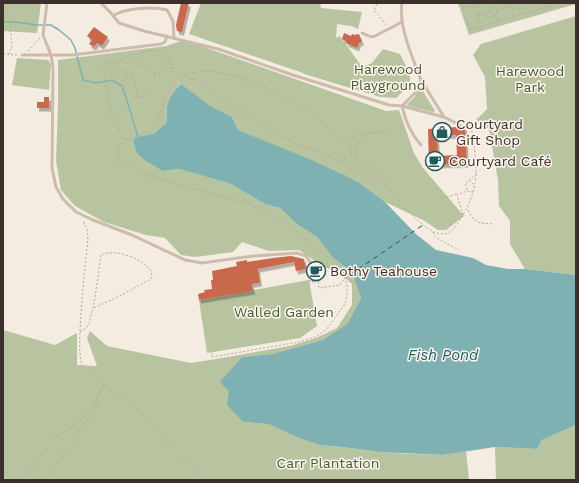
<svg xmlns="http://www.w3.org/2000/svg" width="579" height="483" font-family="'Work Sans',sans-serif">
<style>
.green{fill:#b8c4a0}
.water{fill:#7fb0b2}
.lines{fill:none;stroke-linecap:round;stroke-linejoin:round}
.stream{stroke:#7fb0b2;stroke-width:1.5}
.ferry{stroke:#1f5a5e;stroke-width:1;stroke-dasharray:5 4;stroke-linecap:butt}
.building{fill:#c8694b;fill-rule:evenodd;filter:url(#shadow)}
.path{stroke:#b9a596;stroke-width:1;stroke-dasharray:2 2;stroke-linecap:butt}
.lane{stroke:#cdbbac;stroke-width:3}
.labels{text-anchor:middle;stroke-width:3;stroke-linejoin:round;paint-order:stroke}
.park-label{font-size:14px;fill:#4a5a2e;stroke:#fbf5ee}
.poi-label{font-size:14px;fill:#3b302b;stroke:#fbf5ee;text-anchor:start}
.water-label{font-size:15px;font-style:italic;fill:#1f5a5e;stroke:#fbf5ee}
</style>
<defs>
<filter id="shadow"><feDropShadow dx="2" dy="3.5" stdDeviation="0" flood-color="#0004"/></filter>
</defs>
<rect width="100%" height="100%" fill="#f4ebe1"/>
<g class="green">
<polygon points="3,3 41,3 37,33 3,31"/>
<polygon points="201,3 320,3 321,8 362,12 358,29 351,26 337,24 336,38 340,36 362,67 372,63 383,49 400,54 410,74 410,85 396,98 380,97 304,74 303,73 189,34"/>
<polygon points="458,3 576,3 576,4 469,35"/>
<polygon points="576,16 576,275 525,269 510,244 510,221 499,206 498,180 489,129 476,120 487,109 485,77 473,55 481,44"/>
<polygon points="184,40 386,111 399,110 414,153 423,168 464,216 446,230 438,230 423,220 385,202 360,183 238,130 232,117 209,105 180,84 166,111 167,122 156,133 138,137 163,171 179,169 231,184 265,204 280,208 298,225 317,237 333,258 352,272 361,298 348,323 323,340 272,354 242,357 229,391 243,422 268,424 301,439 320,445 342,447 380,452 409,454 442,455 466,451 469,480 3,480 3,330 55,345 77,333 77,365 97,366 87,338 90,331 107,346 191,363 222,358 290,346 316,338 337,328 352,305 352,284 345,278 343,274 322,266 299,250 269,251 242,242 233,252 195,257 181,255 165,238 146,235 104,222 75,206 61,190 56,161 58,105 58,60 166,46"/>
<polygon points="17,58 48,60 51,64 49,90 12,85"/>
<polygon points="420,86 435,111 433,112 408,106 407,104 414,98"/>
<polygon points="309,280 317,326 300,338 207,353 199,300"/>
<polygon points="576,425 576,480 496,480 495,447 537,449 542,440"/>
</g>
<path class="water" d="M181,84l28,21 23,12 6,13 76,31 46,22 25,19 31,32 20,16 37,8 13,7 22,4h17l51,6v150l-34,15 -5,9 -42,-2 -53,8 -62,-3 -38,-5 -22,-2 -19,-6 -33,-15 -25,-2 -16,-17 2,-14 -9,-9 22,-25 30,-3 51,-14 25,-17 13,-25 -9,-26 -19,-14 -16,-21 -19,-12 -18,-17 -15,-4 -34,-20 -52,-15 -16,2 -17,-10 -9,-8 -4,-13 5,-3 17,-4 12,-11c-2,-17 2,-25 14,-38z"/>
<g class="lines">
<polyline class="stream" points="3,22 16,22 36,25 51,25 59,30 71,40 75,48 83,80 96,83 112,80 122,86 126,97 138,137"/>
<polyline class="ferry" points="351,274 423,225"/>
</g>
<g class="building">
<polygon points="181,3 189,3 182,32 177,31 176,25"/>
<polygon points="94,27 108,37 102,46 97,43 94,47 89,44 92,40 87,36"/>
<polygon points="344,33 351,36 352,34 355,35 359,34 362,42 359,43 357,48 346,43 347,42 342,39"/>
<polygon points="44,97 49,97 49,108 37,108 37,102 44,102"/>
<path d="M458,127h7l2,37 -38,1 -1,-36zM456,135l1,20 -19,1 -1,-20z"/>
<polygon points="291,256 304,259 306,269 296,271 294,262 258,269 260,283 252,284 253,291 199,300 198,294 205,292 204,290 212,289 211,280 213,280 212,271 237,266 236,262 247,260 247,262 273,258"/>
<polygon points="318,267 319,277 310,279 308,269"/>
</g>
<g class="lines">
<g class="path">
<polyline points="3,3 10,21 12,49 10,50 9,54"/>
<polyline points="462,3 463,8"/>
<polyline points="474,3 482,29 477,30 478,33"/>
<polyline points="483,3 463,9 470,30 559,3"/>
<polyline points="491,3 493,8"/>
<polyline points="509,3 514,19"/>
<polyline points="514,3 518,9 522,9 526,6 527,3"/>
<polyline points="532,3 536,13"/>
<polyline points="550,3 552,8"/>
<polyline points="567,3 567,4"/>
<polyline points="377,4 374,10 387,26"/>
<circle cx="494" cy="11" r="3.5"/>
<polyline points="497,10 513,5"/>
<polyline points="495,15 498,24"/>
<polyline points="475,17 490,12"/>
<polyline points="28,51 40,38"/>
<polyline points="3,54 18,55"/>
<polyline points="115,62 127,77 123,82"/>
<polyline points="155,73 159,73 167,67 172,69"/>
<polyline points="186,76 201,82 219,97 250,118 296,144 307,147 337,160 343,160 351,156 350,142 352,138 366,132 370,133"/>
<path d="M127,77c6,-7 12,-14 21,-14l7,8 -1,9 -7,17 -3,1 -7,-2 -2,-14 -6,-6"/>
<path d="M179,78l-5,-3 -4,-15 -6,-9h-15l-17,4 -9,4 -20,6 -4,4 6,5c4,25 3,44 19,65 5,2 7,-1 11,-2 5,-2 11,-3 14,-6 14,-9 13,-39 29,-52 30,-24 105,14 132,33 14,10 27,24 40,36"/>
<polyline points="137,96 139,103 143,105"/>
<path d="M372,133c-10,4 -18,13 -17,24 8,6 16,12 23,19 14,14 45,59 65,58 9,0 15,-11 19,-18 20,-31 14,-56 9,-91h-7"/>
<path d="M373,133c10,1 22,-4 30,-10"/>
<polyline points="449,135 449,137"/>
<polyline points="124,139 118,148 119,162 139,173 248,204 292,228 338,265 345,278 347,285 347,294 345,304 326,330 315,337 299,342 212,357 212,352"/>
<polyline points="338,161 356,171 387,185"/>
<polyline points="459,166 467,165 474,157"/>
<polyline points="469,180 474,185"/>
<polyline points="467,190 465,184 477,173"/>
<polyline points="439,199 457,194"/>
<path d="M468,210c7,14 10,13 26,14"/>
<polyline points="463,215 457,195 467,191 473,192"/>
<polyline points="433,232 435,237 459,250"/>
<polyline points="309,281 318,279 319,288 340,285 345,278 351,274"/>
<path d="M80,332c6,-4 9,-5 10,-12l5,-22 6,-43c16,-7 41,4 51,17l-1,7 -37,20 -21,9"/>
<polyline points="104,385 137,408 153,424 177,452 208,480"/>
<path d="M21,480l35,-43 19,-12 17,-17 12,-23c-8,-6 -18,-13 -22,-21 -7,-12 4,-105 6,-125l-1,-10 -4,-8"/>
<polyline points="45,480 95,410 98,402 97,399"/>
</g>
<g class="lane">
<polyline points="47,3 43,35 51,55 53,67 52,168 56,187 63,199 76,212 93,220 132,235 185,260 202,263 253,256 297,253 306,256 311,263"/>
<path d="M101,3l10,10 8,10 25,8 74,18 75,26 96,30 13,1 13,-13 6,-13c-8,-22 -23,-54 -19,-77"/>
<path d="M113,16c11,-8 40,-10 54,-6l6,11 1,17"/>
<polyline points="362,33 371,37 375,36 402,22"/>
<polyline points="22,55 72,55 161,44 165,42 167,36"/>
<polyline points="421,80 444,117 460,125"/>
<path d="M421,145c-9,-10 -16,-25 -19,-39l42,11"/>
</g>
</g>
<defs>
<g id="shop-ring" transform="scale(1)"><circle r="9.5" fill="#fbf5ee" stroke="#1f5a5e" stroke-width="1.5"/><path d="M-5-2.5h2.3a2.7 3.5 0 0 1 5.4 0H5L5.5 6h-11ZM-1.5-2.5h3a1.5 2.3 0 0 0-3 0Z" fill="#1f5a5e"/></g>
<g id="cafe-ring" transform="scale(1)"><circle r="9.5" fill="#fbf5ee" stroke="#1f5a5e" stroke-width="1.5"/><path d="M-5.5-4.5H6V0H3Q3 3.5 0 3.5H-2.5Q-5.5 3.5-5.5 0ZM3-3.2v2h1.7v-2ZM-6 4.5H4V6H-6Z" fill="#1f5a5e"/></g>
</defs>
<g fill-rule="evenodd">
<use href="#shop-ring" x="442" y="132"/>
<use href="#cafe-ring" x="435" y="161"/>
<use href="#cafe-ring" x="316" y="271"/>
</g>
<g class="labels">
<g class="park-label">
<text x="388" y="74">Harewood<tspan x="388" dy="16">Playground</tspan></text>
<text x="530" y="76">Harewood<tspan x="530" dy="16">Park</tspan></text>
<text x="284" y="317">Walled Garden</text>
<text x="328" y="468">Carr Plantation</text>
</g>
<g class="poi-label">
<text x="456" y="129">Courtyard<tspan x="456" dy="16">Gift Shop</tspan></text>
<text x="449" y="166">Courtyard Café</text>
<text x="330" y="276">Bothy Teahouse</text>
</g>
<g class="water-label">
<text x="443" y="360">Fish Pond</text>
</g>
</g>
<rect width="579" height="483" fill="none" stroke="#3b302b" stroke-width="8"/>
</svg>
